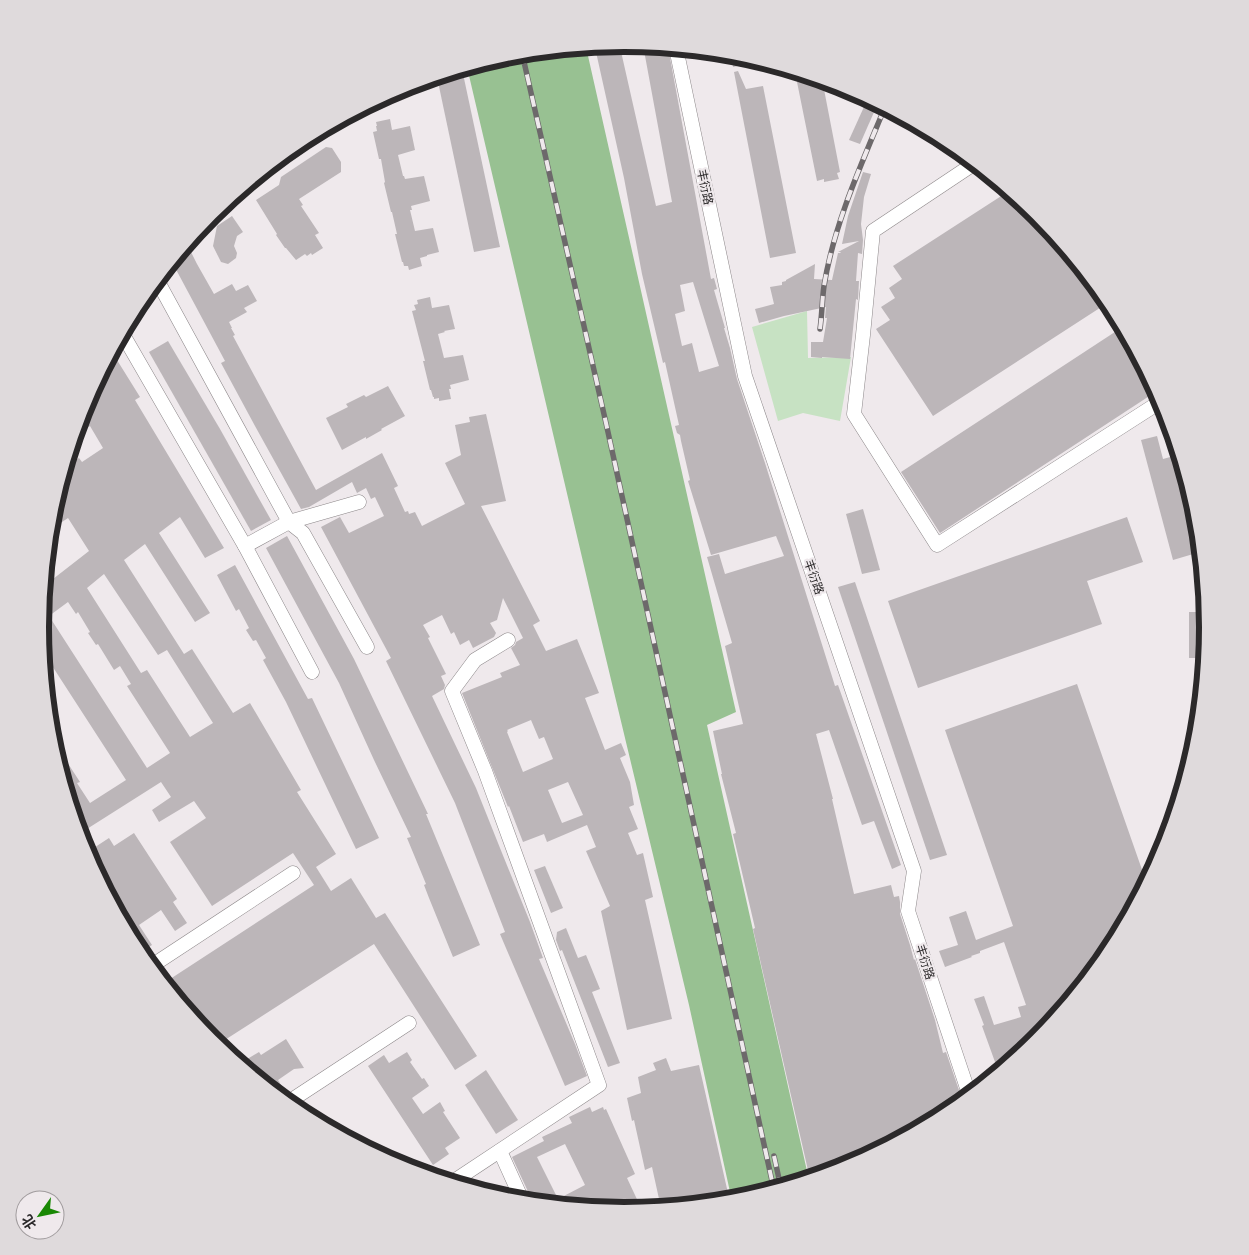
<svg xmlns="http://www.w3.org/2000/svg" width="1249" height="1255" font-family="Arial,'Noto Sans SC',sans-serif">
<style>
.green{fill:#c7e2c3}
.forest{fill:#98c192}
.building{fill:#bcb6b9;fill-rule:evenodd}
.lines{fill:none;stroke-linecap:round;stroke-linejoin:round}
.minor-casing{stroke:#8c8789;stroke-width:15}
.minor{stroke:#fff;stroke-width:14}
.rail-casing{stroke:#6d696b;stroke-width:5.5}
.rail{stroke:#efe9ec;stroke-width:4;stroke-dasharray:11;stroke-linecap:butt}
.labels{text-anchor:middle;stroke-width:4.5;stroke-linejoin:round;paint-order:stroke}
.street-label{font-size:12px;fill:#2b292a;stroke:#efe9ec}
.rim{fill:none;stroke:#2b292a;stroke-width:6}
</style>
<rect width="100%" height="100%" fill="#efe9ec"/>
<polygon class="green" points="807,311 808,358 851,357 840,421 803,413 778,421 752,327"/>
<polygon class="forest" points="586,47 736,712 707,725 809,1180 738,1201 732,1201 689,1005 596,617 467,67 511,54"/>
<g class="building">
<path d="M616,44l2,3h2l36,159 16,-4 -29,-157 25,2 43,232 3,-1 3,11 -3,1 11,38h-1l6,20 7,31 28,84 70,223 3,-1 63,180 -9,4 -18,-48 -12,4 -33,-95 -13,4 17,65h-1l22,95 37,-9 3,12 5,-1 1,6v12l10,31 4,15 1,-1 20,61 8,33 3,-1 17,50 -14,12 -101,54 -38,11 -57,-250 2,-1 -22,-94 3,-1 -15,-59h1l-9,-43 30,-7 -18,-78 7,-3 -25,-86 12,-3 6,20 59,-18 -8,-20 -65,19 -23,-74 2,-1 -9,-39 -1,-6 -3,-2 -2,-7 4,-1 -14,-63 -2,1 -21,-89 -18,-96 -28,-126 3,-1 -2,-5zM693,282l26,84 -20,6 -7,-29 -10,3 -7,-32 10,-3 -5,-26z"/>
<polygon points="731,53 739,54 762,61 733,67"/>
<polygon points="462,69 500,247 474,252 437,77"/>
<polygon points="738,71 746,89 763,86 796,253 770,258 734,72"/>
<polygon points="812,76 822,79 840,172 837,173 839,179 824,182 824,179 817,181 797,82 804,80 804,78"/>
<polygon points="868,98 878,103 860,144 849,140"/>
<polygon points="390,119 392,130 410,126 415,150 398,155 403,176 404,176 405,179 424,176 430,201 411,206 412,210 410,210 415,231 433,228 439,252 427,255 427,256 420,258 422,266 409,270 408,266 404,266 403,262 402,262 395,234 397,234 392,212 391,212 384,183 385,182 381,159 379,159 373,132 377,131 376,126 377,126 376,122"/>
<polygon points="326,147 332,148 341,162 341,172 299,199 303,205 301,206 319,233 315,235 323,248 312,255 311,253 307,256 305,254 296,260 286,248 285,248 276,235 277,234 256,200 279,185 281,177"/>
<polygon points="863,172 871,174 864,197 861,224 863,240 862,254 858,253 856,281 859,281 858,300 856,299 850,359 822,357 822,358 811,357 811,342 823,342 827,318 825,318 826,307 784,316 759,323 755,309 774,304 770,287 782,285 782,282 786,281 786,280 815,264 814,279 832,280 838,253 840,253 841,252 838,252 859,241 842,244 848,216"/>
<polygon points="1009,191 1038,214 1109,302 933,416 876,329 890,320 881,307 895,298 889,288 902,279 893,266"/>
<polygon points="232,216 243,232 237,236 234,246 237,253 236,258 228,264 221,262 213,246 217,226"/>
<path d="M187,244l10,20 17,30 18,-10 4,7 12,-6 9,16 -13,7 3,4 -18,10 3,6h-1l4,7 -2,1 83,154 66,-37 16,33 -4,2 11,24 3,-1 1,3 6,-2 7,14 43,-22 -20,-41 16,-8 -6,-30 15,-3 -1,-5 17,-3 20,87 -25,5 59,115 -7,4 13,26 31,-12 22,54 -14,5 20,52 16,-7 5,12 -6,3 10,24 4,23 -5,2 9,22 -10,4 9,22 6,-2 10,44 -8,3 27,119 -45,11 -26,-119 9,-5 -24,-55 10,-4 -9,-22 -40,17 -3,-8 -21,8 -14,-36 -1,1 -46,-114 40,-16 -2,-4 20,-8 -9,-17 4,-3 1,-3 7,-4 -20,-40 -6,22 -7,3 6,10 -2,4 -21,11 -4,-8 -9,5 -6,-13 -3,2 -9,-19 -19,10 7,12 -2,1 18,36 -5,2 4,9 -1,4 -12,7 44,92 26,65 28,69 13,36 -4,1 36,85 12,32 -22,10 -65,-152 5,-2 -50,-129 -69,-142 5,-3 -70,-131 19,-10 9,16 35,-17 -9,-19 -4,2 -5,-11 -9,5 -5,-11 -43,25 -8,2 -46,-83 -34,-63 4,-2 -53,-99zM531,720l8,19 5,-2 9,22 -30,13 -16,-40 1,-1 -1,-1zM568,782l15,33 -21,8 -14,-33z"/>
<polygon points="430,297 432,308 449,305 455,329 444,331 445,332 438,334 444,358 463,355 469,380 450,385 451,389 449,389 451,399 439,401 439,398 434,399 434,397 433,397 431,390 430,390 423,361 425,361 412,311 416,310 414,305 418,304 417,300"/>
<polygon points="1121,328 1140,357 1157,391 940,533 901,472"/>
<polygon points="168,341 220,429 271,520 251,531 149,352"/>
<path d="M112,352l28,45 -5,3 89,148 -19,10 -25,-41 -21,16 51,80 -15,9 -50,-78 -21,16 60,94 8,-5 41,64 17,-10 51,87 -4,2 39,62 -20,13 15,24 20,-13 25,40 9,-5 92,143 -22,14 -81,-126 -157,101 -6,-4 -47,-58 150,-98 -21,-32 -81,53 -42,-64 36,-24 -12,-17 -35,21 -7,-12 19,-13 -10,-15 -82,52 -27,-90 2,-2 26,40 -3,1 13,20 36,-23 -79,-122 3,-2 -8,-13 -2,-16 4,-41 45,-35 -21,-33 -18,12 1,-17 14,-46 14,-9 3,4 21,-14 -13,-22 -15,9 10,-31zM104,574l54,81 9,-5 46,73 -23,14 -43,-67 -6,3 -54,-85zM68,602l8,12 2,-2 12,20 -2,1 8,12 2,-1 16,26 6,-4 11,18 -4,2 43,67 -23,15 -98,-152z"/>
<polygon points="388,386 405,416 381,429 382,430 366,439 366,437 342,450 326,418 348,407 346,404 364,395 366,397"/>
<polygon points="1157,436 1163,459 1174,456 1200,552 1173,560 1141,440"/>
<polygon points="863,509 880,570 862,574 846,514"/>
<polygon points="1127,517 1143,562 1087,581 1102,624 918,688 888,601"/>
<polygon points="287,536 354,659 428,814 426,814 480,945 453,957 429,898 424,885 426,884 407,838 411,837 374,760 339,683 266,548"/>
<polygon points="235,565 308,699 312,698 379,838 356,849 286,702 263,660 266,658 256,640 253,641 246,630 249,628 239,609 236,611 217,575"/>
<polygon points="855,582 947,855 930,860 838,587"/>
<polygon points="1189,612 1199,612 1200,658 1189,658"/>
<polygon points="1077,684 1147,884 1110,952 1040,1038 1013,1047 1017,1058 999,1073 982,1026 984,1025 974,999 984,996 994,1025 1021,1017 1018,1007 1026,1005 1004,942 980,951 980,953 971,956 972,957 945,967 939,951 958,945 949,917 966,911 976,940 1013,926 945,730"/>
<polygon points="134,833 177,899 173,902 187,923 175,931 161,910 139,925 152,945 139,953 86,853 109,838 114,846"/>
<polygon points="545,866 563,908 551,913 534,870"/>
<polygon points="566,928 578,958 586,955 600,989 592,992 620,1063 608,1067 562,950 560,951 556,940 557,932"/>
<polygon points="286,1039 304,1068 294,1069 278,1080 281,1085 272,1091 239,1064 259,1052 261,1055"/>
<polygon points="407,1052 412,1060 410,1062 422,1079 424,1078 429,1086 412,1098 423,1114 440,1102 445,1111 443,1112 460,1138 445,1148 449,1154 433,1165 368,1066 384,1055 389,1063"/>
<polygon points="666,1058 671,1071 699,1065 730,1202 661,1208 652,1167 645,1170 634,1120 632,1121 627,1098 641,1093 638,1077 656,1070 653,1063"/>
<polygon points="486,1070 518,1120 496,1134 465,1085"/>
<path d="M590,1107l2,5 11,-5 1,3 2,-1 29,65 -8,4 15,32 -18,2 -92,-9 -1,-5 -19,-41 32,-16 -2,-4 30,-14 -3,-6zM565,1144l20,41 -27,14 -21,-42z"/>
</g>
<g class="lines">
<g class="minor-casing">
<g id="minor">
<polyline points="676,48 745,376 914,871 908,911 970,1097"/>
<polyline points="975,163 873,231 863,335 854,414 937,545 1163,400"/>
<polyline points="157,280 289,522 303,533 367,647"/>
<polyline points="122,333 245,546 312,672"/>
<polyline points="245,546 289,522 359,502"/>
<polyline points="150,967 293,873"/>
<polyline points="287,1103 409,1023"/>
<polyline points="500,1151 523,1202"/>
<polyline points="451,1183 599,1085 485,771 452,691 475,660 508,640"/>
</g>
</g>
<use href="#minor" class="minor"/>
<g class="rail-casing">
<g id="rail">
<polyline points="522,53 606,423 774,1190"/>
<path d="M820,329c2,-14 2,-29 4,-43 10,-62 37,-121 61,-179"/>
<polyline points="774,1156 781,1188"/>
</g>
</g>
<use href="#rail" class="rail"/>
</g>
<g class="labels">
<g class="street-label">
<text transform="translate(705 187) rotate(78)" y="4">丰衍路</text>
<text transform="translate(814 577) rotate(71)" y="4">丰衍路</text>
<text transform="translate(925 962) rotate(72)" y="4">丰衍路</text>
</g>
</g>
<path d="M0 0H1249V1255H0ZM49 627a575 575 0 1 1 1150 0a575 575 0 1 1-1150 0Z" fill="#dfdadc" fill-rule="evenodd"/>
<path class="rim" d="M49 627a575 575 0 1 1 1150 0a575 575 0 1 1-1150 0Z"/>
<g transform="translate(40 1215) rotate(237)"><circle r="24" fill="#efe9ec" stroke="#a19c9e"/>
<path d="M0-4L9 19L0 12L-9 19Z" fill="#198804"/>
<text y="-8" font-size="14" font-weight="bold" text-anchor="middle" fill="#2b292a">北</text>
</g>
</svg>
